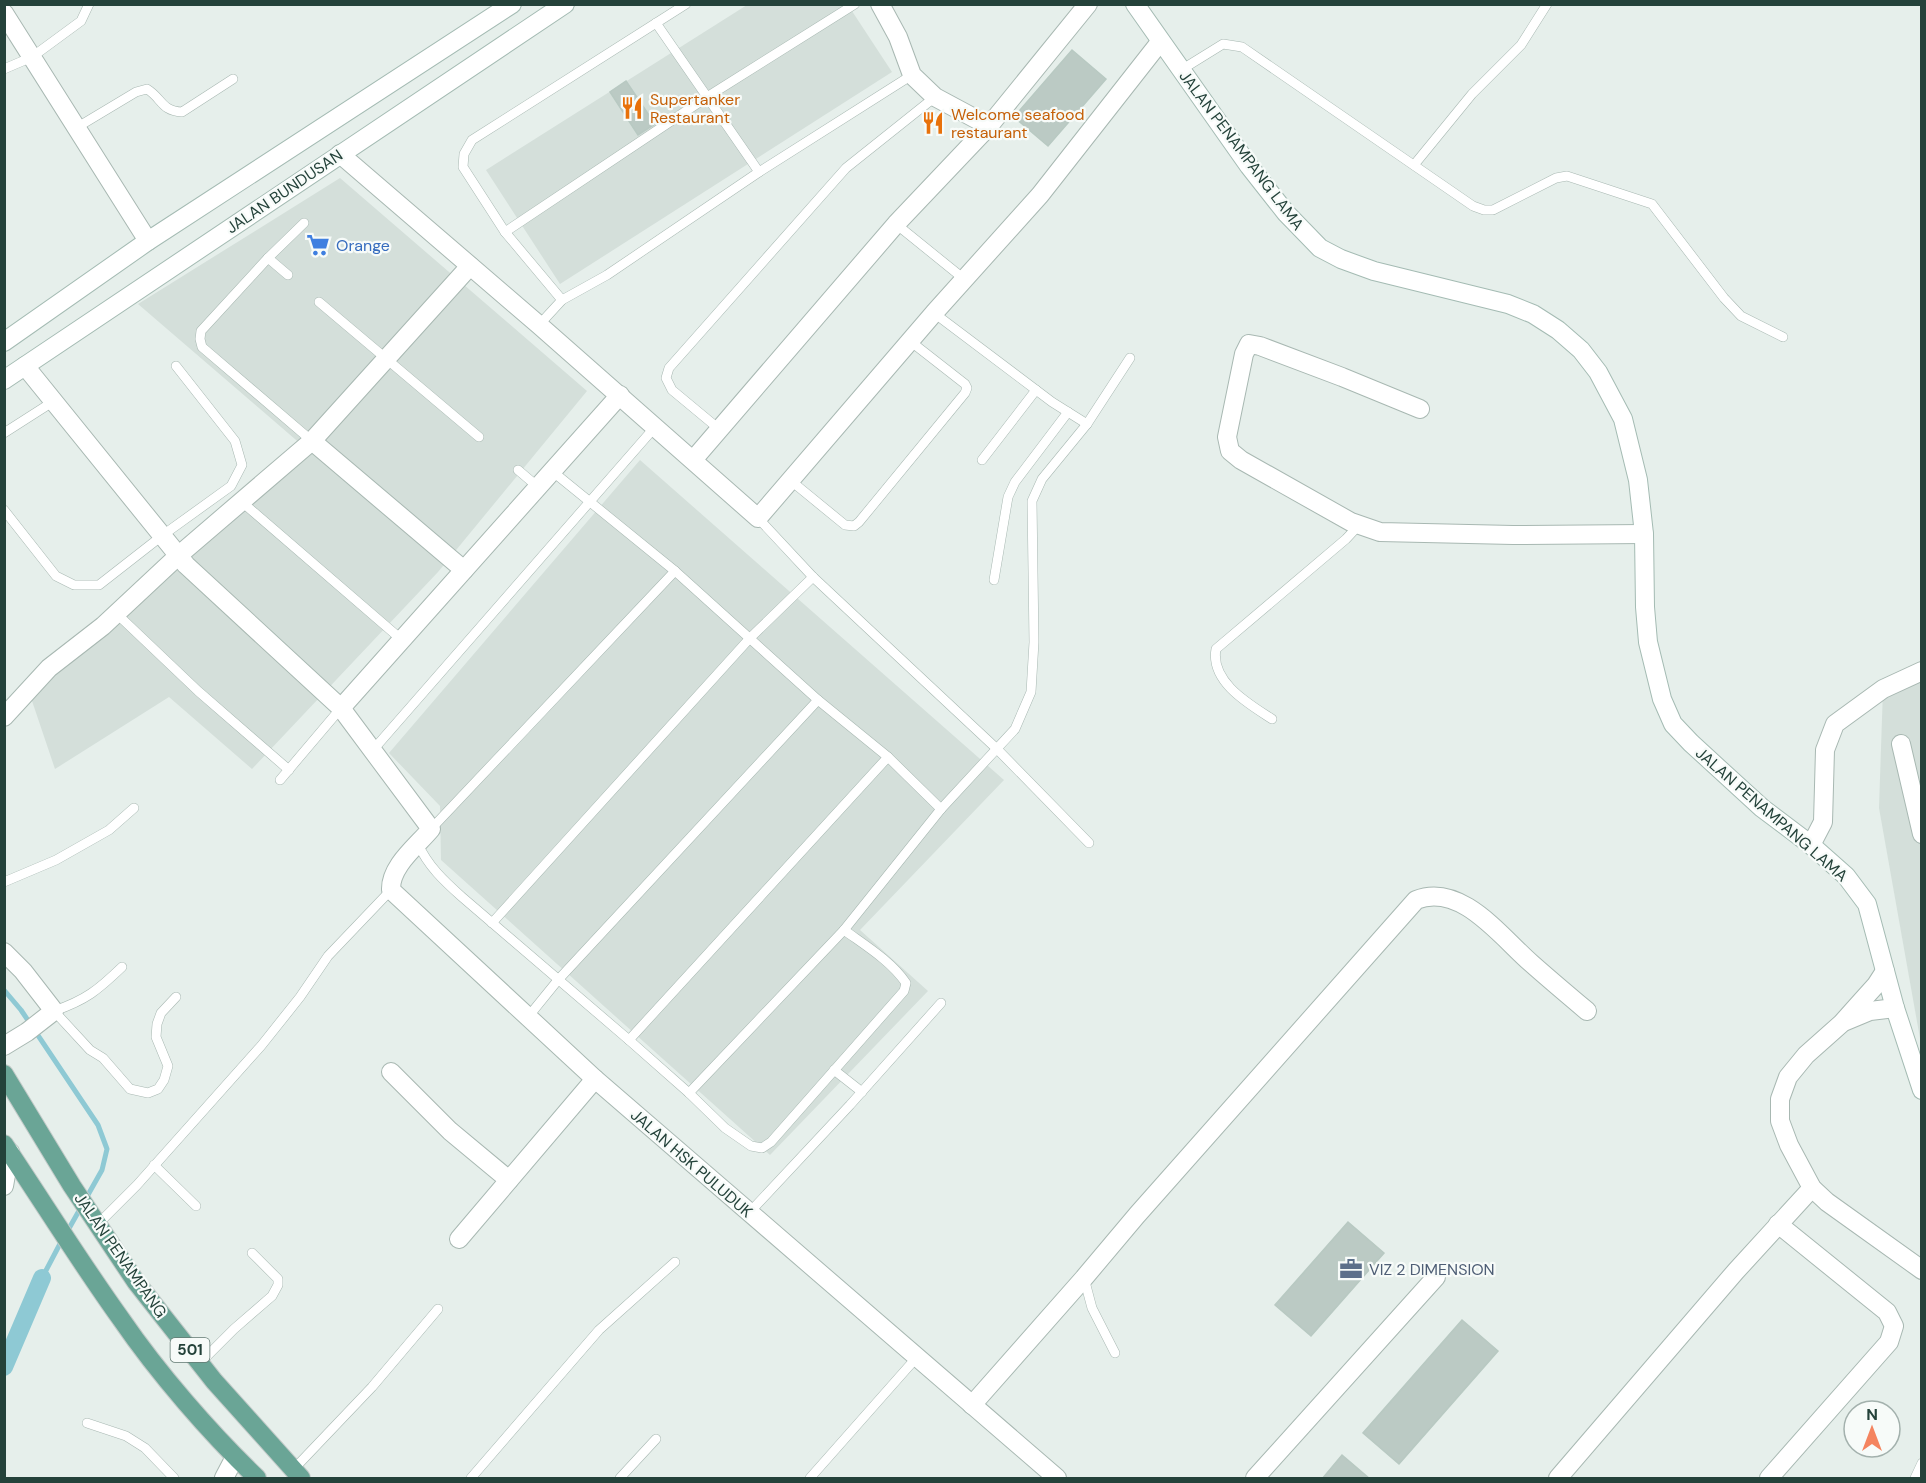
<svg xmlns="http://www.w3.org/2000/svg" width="1926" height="1483" font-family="'DM Sans',sans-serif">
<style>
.built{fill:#d4dfda}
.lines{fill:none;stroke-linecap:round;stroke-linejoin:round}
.stream{stroke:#8ec9d4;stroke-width:5}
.canal{stroke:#8ec9d4;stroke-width:18}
.building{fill:#bbcac4;stroke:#b8c9c2;stroke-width:1.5}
.service-casing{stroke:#a8b8b2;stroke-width:10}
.minor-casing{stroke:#a8b8b2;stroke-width:20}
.tertiary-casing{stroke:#a8b8b2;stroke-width:20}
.secondary-casing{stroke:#a4bbb3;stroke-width:20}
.primary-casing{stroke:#c2cac8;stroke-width:20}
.service{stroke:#fff;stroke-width:9}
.minor{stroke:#fff;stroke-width:18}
.tertiary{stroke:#fff;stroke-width:18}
.secondary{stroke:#fff;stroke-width:18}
.primary{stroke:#6aa596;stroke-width:18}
.labels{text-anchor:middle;stroke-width:4.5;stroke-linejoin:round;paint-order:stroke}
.shield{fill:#f7fbf9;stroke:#637a73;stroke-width:1.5}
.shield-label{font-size:15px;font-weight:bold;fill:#24423a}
.food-label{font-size:16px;fill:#c56008;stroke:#f7fbf9;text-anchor:start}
.street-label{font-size:16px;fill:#24423a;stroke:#f7fbf9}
.shop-label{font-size:16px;fill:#366cbe;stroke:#f7fbf9;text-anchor:start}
.service-label{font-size:16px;fill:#4e5e75;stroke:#f7fbf9;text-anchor:start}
</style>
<rect width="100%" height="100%" fill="#e6efeb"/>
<g class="built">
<polygon points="747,5 848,5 892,72 560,284 486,170"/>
<polygon points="340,178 587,391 438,572 252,769 169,697 55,769 30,695 303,446 138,304"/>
<polygon points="640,460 1004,780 860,930 928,991 770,1155 441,860 440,806 389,753"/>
<polygon points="1921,668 1921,1044 1879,808 1883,689"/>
</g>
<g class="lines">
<g class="stream">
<polyline points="4,990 21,1010 98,1125 107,1149 102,1170 67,1232"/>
<polyline points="42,1278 62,1240"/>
</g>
<polyline class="canal" points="4,1367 42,1278"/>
</g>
<g class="building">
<polygon points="1072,50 1106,79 1048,146 1014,117"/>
<polygon points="626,81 655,124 638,135 610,92"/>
<polygon points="1348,1222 1384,1253 1311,1336 1275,1305"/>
<polygon points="1462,1320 1498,1351 1399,1464 1363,1433"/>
<polygon points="1342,1455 1370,1479 1322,1479"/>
</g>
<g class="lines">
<g class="service-casing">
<g id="service">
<polyline points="656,23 759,172"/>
<polyline points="4,69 32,57 81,21 89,4"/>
<polyline points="1181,70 1223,44 1242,47 1473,206 1484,210 1493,210 1556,178 1567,176 1652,204 1724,298 1741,316 1783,337"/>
<path d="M76,128l60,-36 11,-3c15,9 14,22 35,23l51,-33"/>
<polyline points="1414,165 1472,94 1521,45 1547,4"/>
<polyline points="304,223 268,258 201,331 200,339 202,347 312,441"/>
<polyline points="896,224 964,279"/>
<polyline points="505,232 707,97 855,4"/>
<polyline points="268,258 288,275"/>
<polyline points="562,300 505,232 463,167 464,154 472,140 686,4"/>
<polyline points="319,302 479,437"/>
<polyline points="934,313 1052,402 1087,424"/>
<polyline points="539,325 562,300 607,275 759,172 912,75"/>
<polyline points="719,429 672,390 666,378 669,368 846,168 935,97"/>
<polyline points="4,433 54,401"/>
<polyline points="982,460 1036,390"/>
<polyline points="518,470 538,487"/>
<polyline points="552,471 675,571 818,700 888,757 941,809"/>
<polyline points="790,480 845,525 854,526 859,522 965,393 967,388 965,384 910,341"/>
<polyline points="242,502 402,640"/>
<polyline points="4,510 56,576 74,585 99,585 163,535 231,486 242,465 235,441 176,366"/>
<polyline points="758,518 813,577 997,749 1089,843"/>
<polyline points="994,580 1008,497 1015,482 1068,412"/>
<polyline points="117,614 198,691 289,770"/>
<path d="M1272,719c-23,-15 -62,-37 -56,-70l130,-110 13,-14"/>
<polyline points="373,750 655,427"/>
<polyline points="280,780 341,708"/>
<polyline points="431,829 675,571"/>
<path d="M418,844c10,22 26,37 44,53l167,143 60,53 36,35 26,18 11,2 9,-6 133,-151 2,-8c-15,-22 -40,-37 -62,-53"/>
<polyline points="4,882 56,860 109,830 134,808"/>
<polyline points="492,923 750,638 813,577"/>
<path d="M122,967c-24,23 -36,33 -68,44l36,39 13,8 27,31 18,4 10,-4 6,-9 4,-14 -12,-29 1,-13 4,-11 15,-16"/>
<polyline points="528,1017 558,980 818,700"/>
<polyline points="629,1040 888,757"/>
<polyline points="834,1070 862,1092"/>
<polyline points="689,1093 844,930 941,809 1015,729 1031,692 1034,642 1032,501 1042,479 1087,424 1130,358"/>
<polyline points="154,1165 196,1206"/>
<polyline points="749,1213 850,1105 941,1003"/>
<polyline points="97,1225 137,1185 261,1046 300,997 328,956 391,890"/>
<polyline points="1084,1278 1092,1308 1115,1353"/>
<polyline points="200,1363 234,1329 272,1296 278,1285 278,1279 252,1253"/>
<polyline points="87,1423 126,1436 145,1448 174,1478"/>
<polyline points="292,1471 372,1387 438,1309"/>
<polyline points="471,1478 599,1330 675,1262"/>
<polyline points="620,1478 656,1439"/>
<polyline points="810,1478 917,1357"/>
<polyline points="1915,1478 1922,1463"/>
</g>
</g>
<g class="minor-casing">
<g id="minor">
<polyline points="880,4 898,37 912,75 935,97 989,126"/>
<polyline points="4,13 148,241"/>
<polyline points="340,154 539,325 758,518 934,313 1040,195 1160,42"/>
<path d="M25,366l161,199 155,143 90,121c-14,17 -41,37 -40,61l204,189 462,399"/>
<polyline points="1420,409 1342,377 1260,346 1249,344 1244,354 1227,437 1230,451 1241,460 1351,522 1380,532 1513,535 1644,534"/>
<polyline points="312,441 464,570"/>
<polyline points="693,460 896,224 989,126 1088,4"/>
<polyline points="341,708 620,395"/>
<polyline points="4,717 49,668 103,626 179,555 312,441 470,266"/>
<polyline points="1901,744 1922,834"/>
<polyline points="4,952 23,971 54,1011 27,1032 4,1046"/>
<polyline points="1885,971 1876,985 1858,1005 1842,1023 1806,1055 1788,1077 1780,1099 1780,1121 1789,1145 1812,1188 1827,1202 1922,1270"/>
<polyline points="1846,1021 1870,1011 1895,1008"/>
<polyline points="391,1072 450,1131 509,1180"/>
<polyline points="4,1186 10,1152"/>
<polyline points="459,1239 595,1079"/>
<path d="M972,1405l112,-127 53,-63 279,-315c45,-18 85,37 115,63 18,16 37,32 56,48"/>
<polyline points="224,1478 235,1457"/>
<polyline points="1255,1478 1436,1277"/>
<polyline points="1558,1478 1736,1271 1812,1188"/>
<polyline points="1769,1478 1889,1342 1894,1326 1887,1312 1778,1224"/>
</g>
</g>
<g class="tertiary-casing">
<polyline id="tertiary" points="1811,845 1823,822 1825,750 1835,724 1883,689 1922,671"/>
</g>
<g class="secondary-casing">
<g id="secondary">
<polyline points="1135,4 1249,166 1286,213 1320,248 1341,259 1374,271 1508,304 1533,314 1558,330 1581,350 1598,372 1623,419 1638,480 1644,534 1645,607 1648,642 1662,699 1673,724 1691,743 1762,808 1811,845 1846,876 1867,904 1895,1008 1922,1090"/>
<polyline points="4,342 148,241 512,4"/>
<polyline points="4,380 565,4"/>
</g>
</g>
<g class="primary-casing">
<g id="primary">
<polyline points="4,1074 72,1186 136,1282 214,1381 301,1478"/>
<path d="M4,1144c39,58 76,118 117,175 37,54 89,114 136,159"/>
</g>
</g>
<use href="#service" class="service"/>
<use href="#minor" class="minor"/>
<use href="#tertiary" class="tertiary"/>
<use href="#secondary" class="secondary"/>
<use href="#primary" class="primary"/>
</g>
<defs>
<g id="restaurant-bare" transform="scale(1.8)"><path d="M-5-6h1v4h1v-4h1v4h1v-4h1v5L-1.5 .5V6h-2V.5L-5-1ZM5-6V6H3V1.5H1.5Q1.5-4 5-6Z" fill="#e8710a" stroke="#f7fbf9" stroke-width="2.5" paint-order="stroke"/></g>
<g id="supermarket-bare" transform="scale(1.8)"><path d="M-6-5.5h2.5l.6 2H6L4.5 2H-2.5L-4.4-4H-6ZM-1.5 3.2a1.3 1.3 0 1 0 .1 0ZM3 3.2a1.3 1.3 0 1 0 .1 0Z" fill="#3f7fe0" stroke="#f7fbf9" stroke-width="2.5" paint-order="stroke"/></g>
<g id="office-bare" transform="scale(1.8)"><path d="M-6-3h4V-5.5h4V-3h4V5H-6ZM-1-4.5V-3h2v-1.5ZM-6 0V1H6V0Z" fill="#5c6f8a" stroke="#f7fbf9" stroke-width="2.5" paint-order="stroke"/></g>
</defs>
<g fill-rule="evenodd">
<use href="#restaurant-bare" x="632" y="108"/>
<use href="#restaurant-bare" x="933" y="123"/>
<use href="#supermarket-bare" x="318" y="245"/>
<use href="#office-bare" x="1351" y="1269"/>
</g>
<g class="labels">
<rect class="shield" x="170.5" y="1338" width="39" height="24" rx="4.5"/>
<g class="shield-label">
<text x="190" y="1355">501</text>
</g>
<g class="food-label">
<text x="650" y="105">Supertanker<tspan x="650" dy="18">Restaurant</tspan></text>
<text x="951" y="120">Welcome seafood<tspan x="951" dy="18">restaurant</tspan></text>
</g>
<g class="street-label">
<text transform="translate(1242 150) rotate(53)" y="6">JALAN PENAMPANG LAMA</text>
<text transform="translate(284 191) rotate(-34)" y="6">JALAN BUNDUSAN</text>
<text transform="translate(1772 814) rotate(41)" y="6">JALAN PENAMPANG LAMA</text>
<text transform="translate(692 1163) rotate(41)" y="6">JALAN HSK PULUDUK</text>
<text transform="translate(121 1255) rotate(55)" y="6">JALAN PENAMPANG</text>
</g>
<g class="shop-label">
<text x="336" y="251">Orange</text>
</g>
<g class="service-label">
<text x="1369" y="1275">VIZ 2 DIMENSION</text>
</g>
</g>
<rect width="1926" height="1483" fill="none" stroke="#24423a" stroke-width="12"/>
<g transform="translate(1872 1429)"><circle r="28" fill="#f7fbf9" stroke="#a3b1ad" stroke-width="1.5"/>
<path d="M0-4.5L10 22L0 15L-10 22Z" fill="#f4845f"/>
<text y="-9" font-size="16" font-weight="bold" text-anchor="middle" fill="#24423a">N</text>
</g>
</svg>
